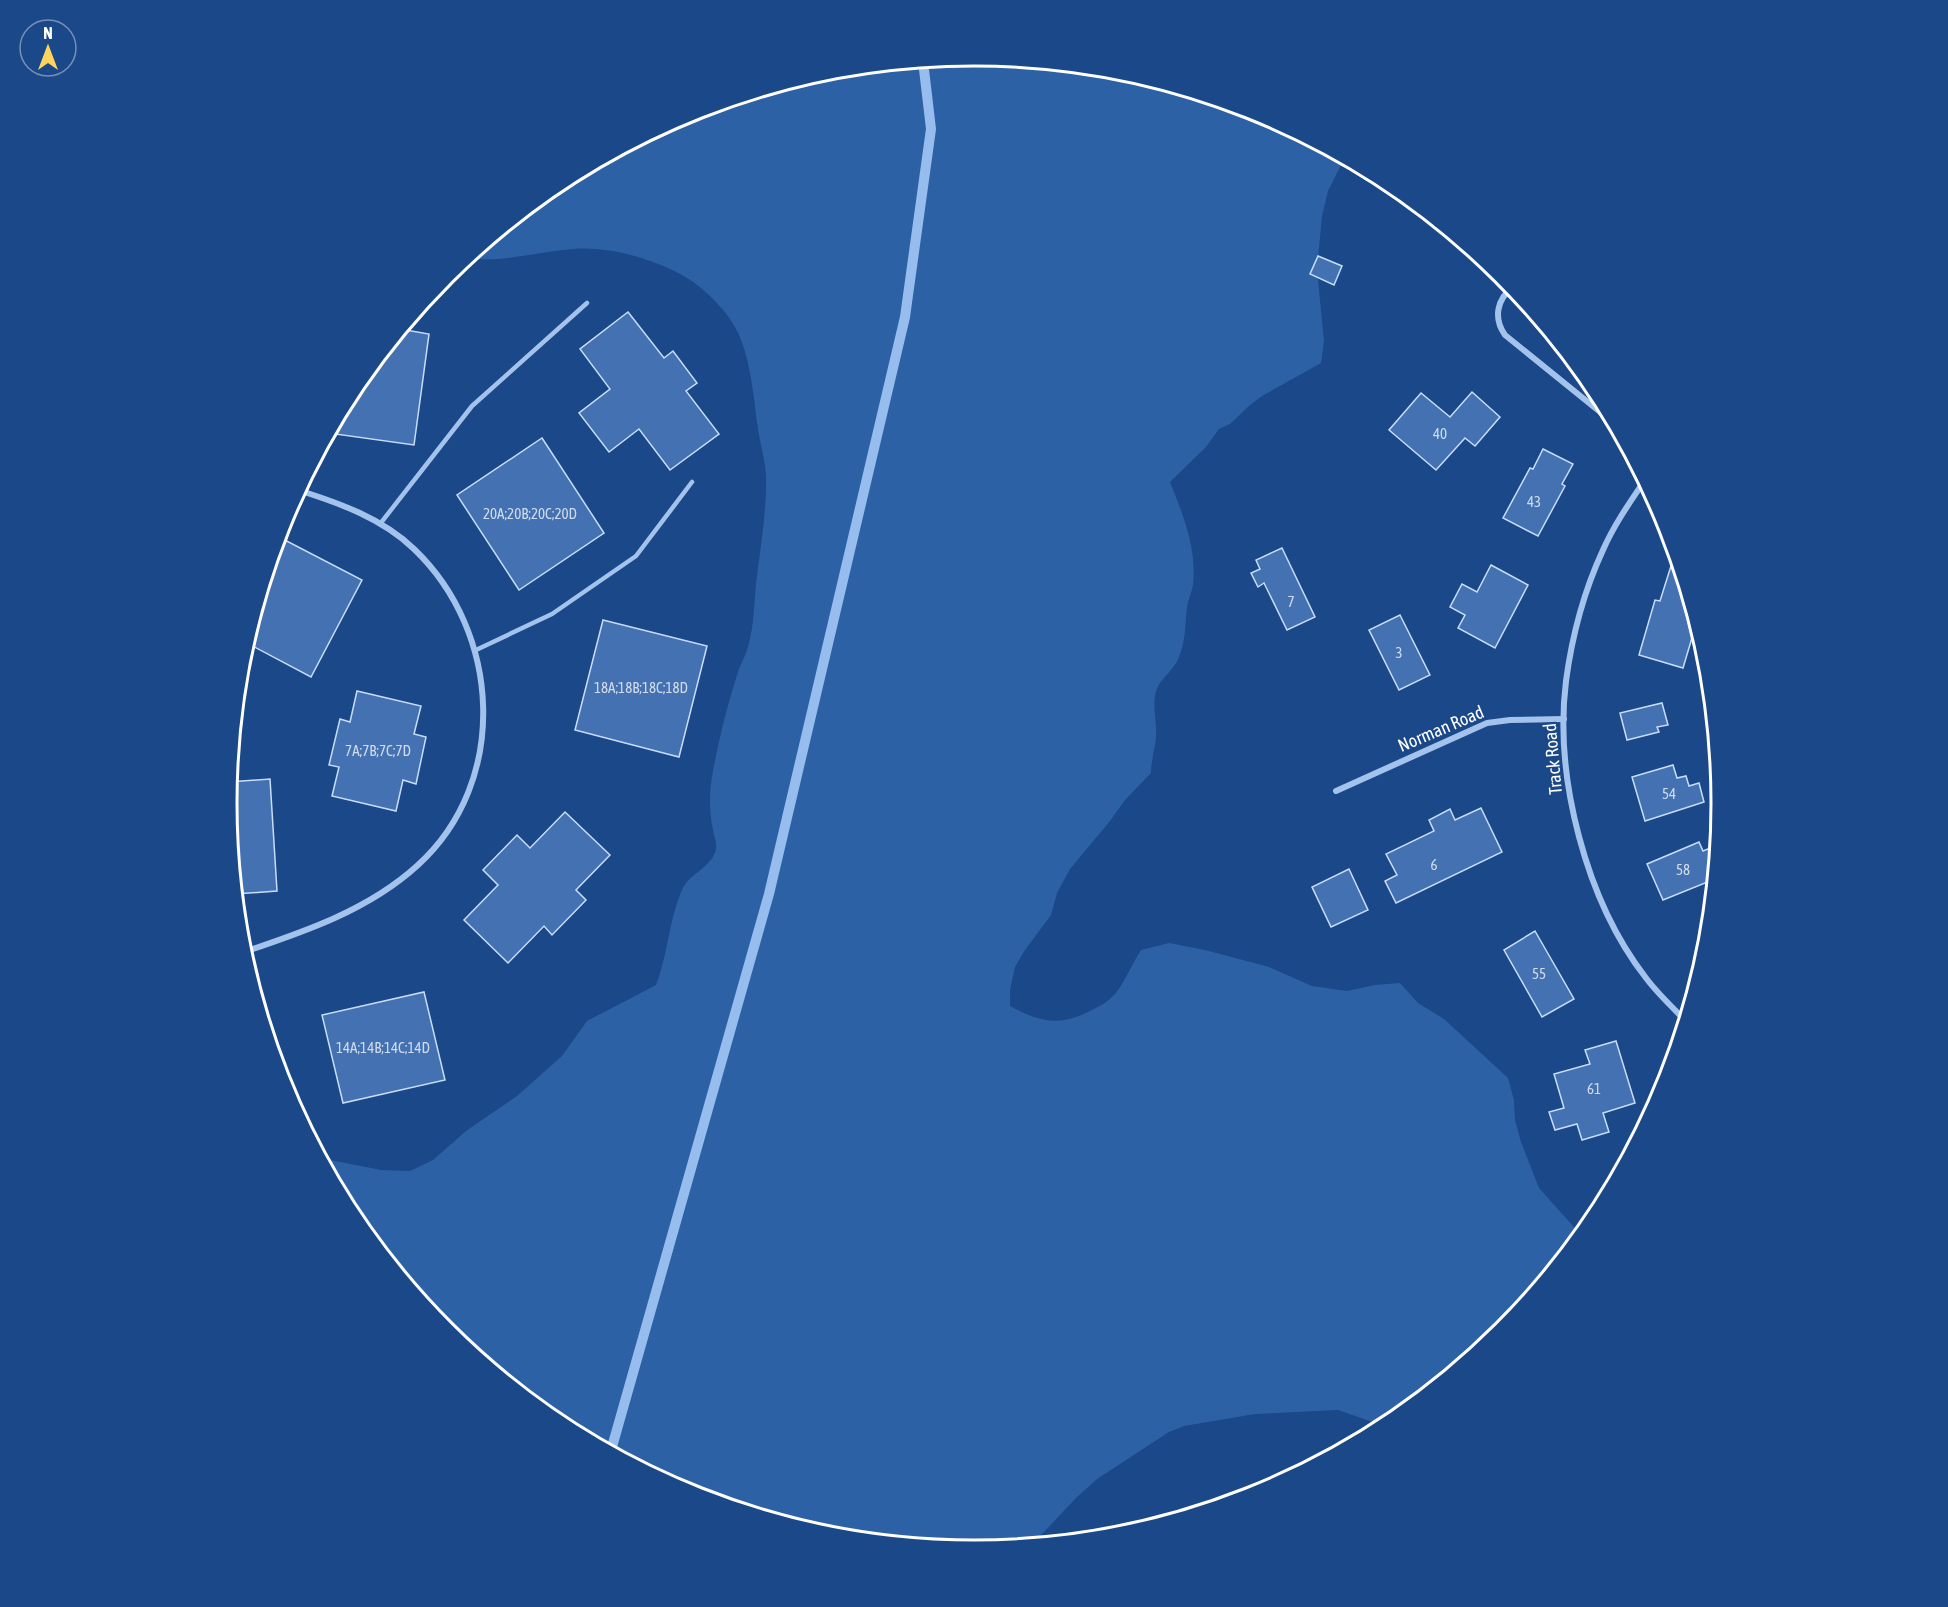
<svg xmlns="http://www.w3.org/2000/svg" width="1948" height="1607" font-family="'Asap Condensed',sans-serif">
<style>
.green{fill:#2d61a6}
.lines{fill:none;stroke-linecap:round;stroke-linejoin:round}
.stream{stroke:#96bdee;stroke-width:10}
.building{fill:#4371b1;stroke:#c8ddf9;stroke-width:1.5}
.service{stroke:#a3c2ec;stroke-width:4.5}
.minor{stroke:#a3c2ec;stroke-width:6}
.labels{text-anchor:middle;stroke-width:4.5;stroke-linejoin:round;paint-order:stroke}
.number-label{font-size:15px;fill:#d0dcec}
.street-label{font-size:18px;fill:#fff;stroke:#1a4888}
.rim{fill:none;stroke:#fff;stroke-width:3}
</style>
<rect width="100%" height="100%" fill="#1a4888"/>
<path class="green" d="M974,56l146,14 141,43 84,44 -17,34 -6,25 -5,54 7,71 -3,22 -59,33 -12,9 -20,19 -11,5 -13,18 -36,35c13,33 27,66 23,103 -1,7 -5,14 -6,22 -2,17 -1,33 -8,50 -6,15 -19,21 -23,34 -4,15 1,30 0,46 -1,12 -5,24 -5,36l-26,27 -15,21 -40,48 -13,24 -6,22 -26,35 -10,17 -5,23v16c28,15 48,21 78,6 10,-5 20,-10 27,-18 9,-10 18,-32 26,-44l28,-7 36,7 64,17 43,19 35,5 28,-6 25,-2 18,20 26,16 64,59 6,22 1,20 6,22 18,46 43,48 -79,97 -116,94 -49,-17 -83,4 -71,12 -15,6 -72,47 -21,19 -32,34 -15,14 -55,5 -146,-14 -141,-43 -129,-69 -113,-93 -93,-113 -32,-61 61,12 29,1 23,-11 33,-29 51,-35 45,-40 25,-35 69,-36c12,-31 13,-66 26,-95 7,-17 30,-22 34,-41 1,-7 -2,-12 -3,-19 -4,-19 -4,-40 0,-59 6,-32 14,-65 24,-96 3,-11 10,-21 12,-32 5,-19 5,-39 7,-59 4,-34 11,-74 10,-108 -1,-18 -7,-36 -9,-54 -3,-26 -7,-62 -18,-87 -10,-23 -35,-48 -57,-60 -31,-17 -74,-29 -109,-26 -36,3 -72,14 -108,9l94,-77 129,-69 140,-42z"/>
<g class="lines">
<polyline class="stream" points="614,1455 612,1447 769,894 905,317 931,129 923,61"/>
</g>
<g class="building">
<polygon points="1318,256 1342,266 1334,285 1310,274"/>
<polygon points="628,312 664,358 673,351 697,383 686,391 719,434 670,470 639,429 609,452 579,413 610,389 580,349"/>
<polygon points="400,329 429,334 414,445 328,433 352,388"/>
<polygon points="1472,392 1500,417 1475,446 1465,438 1436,470 1389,430 1421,393 1450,417"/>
<polygon points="542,438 604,533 519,590 457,495"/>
<polygon points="1543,449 1573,464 1562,484 1565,486 1538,536 1503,518 1530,468 1533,469"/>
<polygon points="277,536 362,580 311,677 245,642"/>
<polygon points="1282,548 1315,617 1287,630 1264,583 1258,587 1251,573 1260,569 1256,560"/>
<polygon points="1491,565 1528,585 1495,648 1458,628 1465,615 1450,607 1462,584 1477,592"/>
<polygon points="1671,566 1681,569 1697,621 1683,668 1639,655 1655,600 1660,601"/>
<polygon points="1400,615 1430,675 1399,690 1369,630"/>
<polygon points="603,620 707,646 679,757 575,730"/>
<polygon points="357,691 421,706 414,734 426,737 416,784 403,780 396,811 332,796 339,767 329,765 340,719 350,722"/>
<polygon points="1662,703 1668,725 1657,727 1659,732 1627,740 1620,713"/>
<polygon points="1673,765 1677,778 1686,776 1689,786 1699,783 1704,802 1645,821 1632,777"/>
<polygon points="270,779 277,891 235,894 226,803 228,782"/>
<polygon points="1481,808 1502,852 1396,903 1385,881 1397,875 1386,854 1434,831 1429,820 1450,809 1455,820"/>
<polygon points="565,812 610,855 576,890 586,900 552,935 544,926 508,963 464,920 498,885 483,870 517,835 530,848"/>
<polygon points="1699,842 1703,851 1718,845 1715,879 1663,900 1647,864"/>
<polygon points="1349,869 1368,910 1331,927 1312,887"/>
<polygon points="1535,931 1574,999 1542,1017 1504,950"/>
<polygon points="424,992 445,1080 343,1103 322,1015"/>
<polygon points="1616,1041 1635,1103 1603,1113 1609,1132 1582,1140 1577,1124 1555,1130 1549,1112 1564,1108 1554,1074 1590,1064 1585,1050"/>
</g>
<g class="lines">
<g class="service">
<polyline points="380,524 472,406 587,303"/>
<polyline points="476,650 552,614 636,556 692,482"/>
</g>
<g class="minor">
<path d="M1513,287c-16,12 -20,31 -8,48l110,89"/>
<path d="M1645,480c-15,22 -31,45 -42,70 -19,41 -31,86 -37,131 -12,96 20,220 80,297 12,16 26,29 40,43"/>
<polyline points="1336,791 1487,723 1510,720 1564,719"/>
<path d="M241,953c63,-21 128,-43 177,-88 92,-84 83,-233 -4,-316 -32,-31 -75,-46 -116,-59"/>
</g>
</g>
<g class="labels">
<g class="number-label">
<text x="1440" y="439">40</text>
<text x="1534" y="507">43</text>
<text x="530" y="519">20A;20B;20C;20D</text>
<text x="1291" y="607">7</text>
<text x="1399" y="658">3</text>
<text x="641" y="693">18A;18B;18C;18D</text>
<text x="378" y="756">7A;7B;7C;7D</text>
<text x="1669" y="799">54</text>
<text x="1434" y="870">6</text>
<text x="1683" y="875">58</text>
<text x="1539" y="979">55</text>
<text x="383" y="1053">14A;14B;14C;14D</text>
<text x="1594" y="1094">61</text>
</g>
<g class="street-label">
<text transform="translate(1441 729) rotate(-23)" y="6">Norman Road</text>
<text transform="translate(1553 759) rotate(-95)" y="6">Track Road</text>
</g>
</g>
<path d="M0 0H1948V1607H0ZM237 803a737 737 0 1 1 1474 0a737 737 0 1 1-1474 0Z" fill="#1a4888" fill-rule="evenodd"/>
<path class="rim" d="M237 803a737 737 0 1 1 1474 0a737 737 0 1 1-1474 0Z"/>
<g transform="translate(48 48)"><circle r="28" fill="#1a4888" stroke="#7691b8" stroke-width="1.5"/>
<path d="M0-4.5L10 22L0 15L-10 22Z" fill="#fed45f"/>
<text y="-9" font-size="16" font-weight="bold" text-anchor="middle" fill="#ffffff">N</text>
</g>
</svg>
